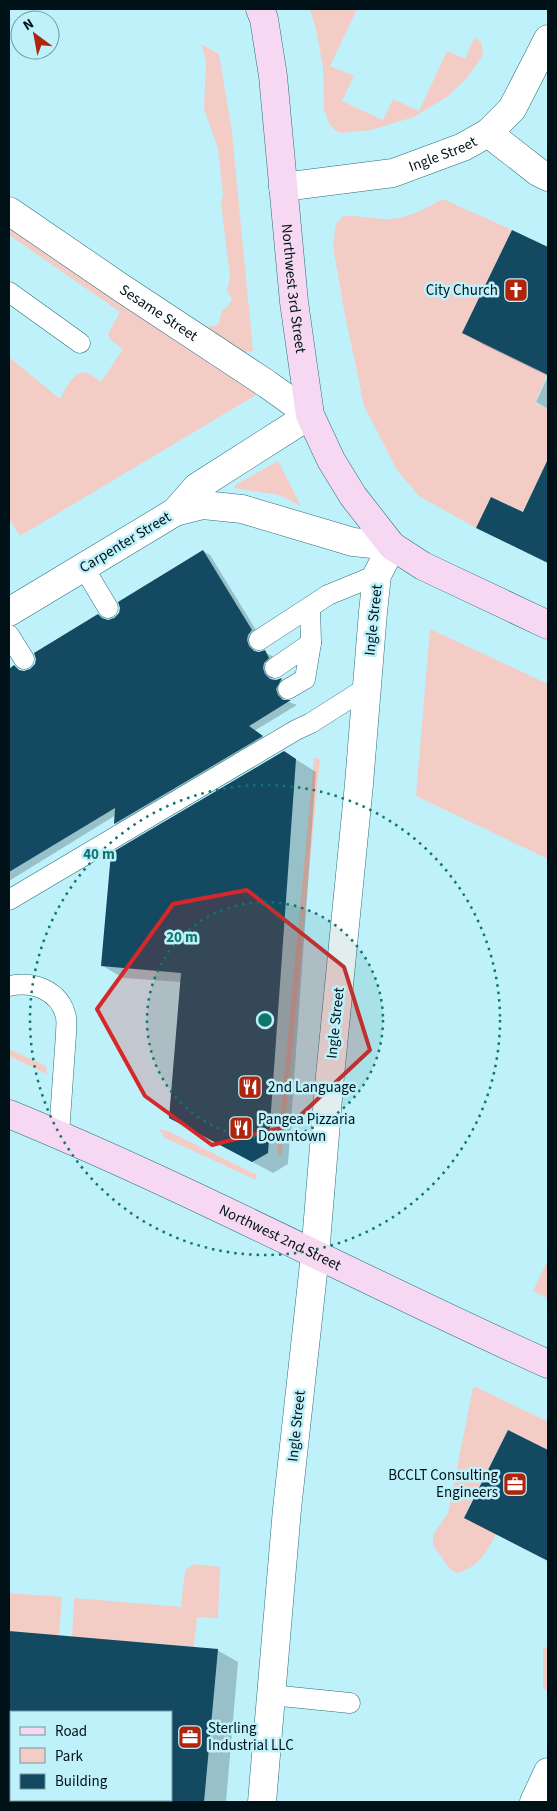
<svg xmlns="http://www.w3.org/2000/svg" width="557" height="1811" font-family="'Source Sans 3',sans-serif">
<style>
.green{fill:#f3cdc5}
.shadow{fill:#0003;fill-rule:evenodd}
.building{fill:#134961}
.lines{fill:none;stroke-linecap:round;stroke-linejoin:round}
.lane-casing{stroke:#296e7b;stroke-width:21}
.street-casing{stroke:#296e7b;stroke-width:29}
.secondary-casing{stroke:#296e7b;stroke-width:29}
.lane{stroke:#fff;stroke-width:20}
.street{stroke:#fff;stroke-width:28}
.secondary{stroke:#f6d8f2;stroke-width:28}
.marked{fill:#d62828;fill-opacity:0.2;stroke:#d62828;stroke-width:4;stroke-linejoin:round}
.ring{fill:none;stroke:#0f766e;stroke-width:2.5;stroke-dasharray:2.5 5}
.labels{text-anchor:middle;stroke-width:5;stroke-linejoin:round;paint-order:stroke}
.street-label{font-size:15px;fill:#001217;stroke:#bff1fb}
.poi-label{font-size:15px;fill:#001217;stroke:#bff1fb;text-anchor:start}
.centre{fill:#0f766e;stroke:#bff1fb;stroke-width:2.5}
.ring-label{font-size:15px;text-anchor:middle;font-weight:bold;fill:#0f766e;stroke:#bff1fb;stroke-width:5;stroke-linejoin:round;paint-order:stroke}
</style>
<rect width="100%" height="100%" fill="#bff1fb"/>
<g class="green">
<polygon points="310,9 357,9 330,66 354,76 342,101 383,120 393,99 419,111 447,51 465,59 474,38 481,42 483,55 466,79 448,96 414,117 371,130 341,133 334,129 329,123 324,109 323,67 316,30"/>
<polygon points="201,44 219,54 232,132 253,351 245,352 248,363 201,330 206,327 218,325 222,311 228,306 232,299 227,290 230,277 221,203 223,194 218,148 204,109 206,61"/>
<path d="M443,199l69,31 -50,103 85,42 -12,28 13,6v50l-25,53 -32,-15 -15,31 -57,-32 -22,-26 -33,-64 -20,-96 -11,-64 3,-22 7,-8c16,-1 32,4 48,3 19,-2 35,-11 52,-20z"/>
<path d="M9,227l250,164 -3,4 -236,141 -11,-17v-162l51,42c5,-9 15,-31 27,-26 5,2 10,6 14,9l22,-33 -13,-10 -2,-5 12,-22 -111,-77z"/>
<polygon points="278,461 301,506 279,495 234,488 235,485"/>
<polygon points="430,629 548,684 548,859 416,796"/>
<polygon points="314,758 320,759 282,1153 280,1156 277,1153"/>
<polygon points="9,1049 46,1066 47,1074 9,1056"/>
<polygon points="159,1129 168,1131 257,1175 256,1180 165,1138"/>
<polygon points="548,1260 548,1298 533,1291"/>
<path d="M476,1387l72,35v28l-40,-20 -44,87 32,17c-9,18 -19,35 -40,39l-7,-5 -16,-23v-10l15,-22 25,-125z"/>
<polygon points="194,1564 220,1567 218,1618 197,1617 194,1647 72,1637 74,1598 181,1607 185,1570"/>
<polygon points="9,1593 62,1597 59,1636 9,1631"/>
<polygon points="543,1646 548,1649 548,1691 543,1689"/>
</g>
<g class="shadow">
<polygon points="512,232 548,249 548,376 484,345 464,333"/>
<polygon points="548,376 548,409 536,402"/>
<polygon points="548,463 548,563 477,527 523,514"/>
<polygon points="203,551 210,555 259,635 254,645 256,651 257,653 264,652 272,656 276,662 270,673 272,680 276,681 281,679 288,683 283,693 284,700 297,705 254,731 268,740 122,827 115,824 116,815 9,881 9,670 14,667 22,672 31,670 98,615 106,621 115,619"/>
<polygon points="284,752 316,772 288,1164 273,1173 191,1129 182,982 123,978 103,966"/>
<polygon points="509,1431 548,1451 548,1560 479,1525"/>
<path d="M9,1632l208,18 21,12 -12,140 -217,-1zM11,1712h160v88h-160z"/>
</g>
<g class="building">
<polygon points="512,230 548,247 548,375 462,333"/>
<polygon points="548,459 548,563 476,528 491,497 523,512"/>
<polygon points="203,550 252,630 248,635 247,640 249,646 254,651 259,652 265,650 269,658 264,663 263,668 265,674 270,679 276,680 282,678 276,689 278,695 283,700 291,700 249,726 263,736 114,824 115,808 9,872 9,669 14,665 19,670 24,671 30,669 35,664 36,659 34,653 98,614 102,618 108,620 114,618 119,613 120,608 118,602"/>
<polygon points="284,751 296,759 268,1153 252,1162 169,1118 181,973 101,966 111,853"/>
<polygon points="508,1430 548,1450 548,1561 464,1518"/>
<polygon points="9,1631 218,1649 204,1802 171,1802 171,1712 9,1712"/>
</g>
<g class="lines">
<g class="lane-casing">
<g id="lane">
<polyline points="9,292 80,343"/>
<polyline points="84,568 108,608"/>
<polyline points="9,635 24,659"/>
<polyline points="259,640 328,595 377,575"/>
<polyline points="275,668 311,643"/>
<polyline points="288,689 305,679 311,643 310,607"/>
<polyline points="9,900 296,730 311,723 366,688"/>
<path d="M9,986c24,-5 51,4 57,31 1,6 0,12 0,17l-7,100"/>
<polyline points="271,1695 350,1703"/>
</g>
</g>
<g class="street-casing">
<g id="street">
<polyline points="488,133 538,172 548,177"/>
<path id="s1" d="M283,187l110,-14 70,-26 25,-14 24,-24 36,-70"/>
<path id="s2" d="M9,211l111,76 147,97 43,31 -113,72 -22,25 -166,100"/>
<polyline points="175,512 203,505 242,509 353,542 392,546 377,575 373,612 359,784 329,1086 315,1255 287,1509 262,1802"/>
<polyline points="534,1802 548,1772"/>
</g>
</g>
<g class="secondary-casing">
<g id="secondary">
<path id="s3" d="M260,9l4,10 9,57 21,226 16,113 21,45 22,36 39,50 31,20 125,59"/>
<path id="s4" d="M9,1114c183,75 358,169 539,250"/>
</g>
</g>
<use href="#lane" class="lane"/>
<use href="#street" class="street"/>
<use href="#secondary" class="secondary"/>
</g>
<path class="marked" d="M247,890l97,77 26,83 -81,76 -77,19 -67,-49 -48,-87 76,-105z"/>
<circle cx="265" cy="1020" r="118" fill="#0f766e" fill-opacity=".12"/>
<g class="ring">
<circle cx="265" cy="1020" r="118"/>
<circle cx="265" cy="1020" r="235"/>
</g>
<defs>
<g id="church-square" transform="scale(1.25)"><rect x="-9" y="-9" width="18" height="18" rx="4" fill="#b1240c" stroke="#bff1fb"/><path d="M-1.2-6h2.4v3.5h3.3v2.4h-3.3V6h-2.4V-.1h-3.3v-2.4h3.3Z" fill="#fff"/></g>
<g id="restaurant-square" transform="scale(1.25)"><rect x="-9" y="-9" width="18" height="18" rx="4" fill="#b1240c" stroke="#bff1fb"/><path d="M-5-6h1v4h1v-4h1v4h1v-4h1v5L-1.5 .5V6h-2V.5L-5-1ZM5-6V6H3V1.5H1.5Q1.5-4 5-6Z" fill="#fff"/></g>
<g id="office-square" transform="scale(1.25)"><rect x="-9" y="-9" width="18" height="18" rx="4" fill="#b1240c" stroke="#bff1fb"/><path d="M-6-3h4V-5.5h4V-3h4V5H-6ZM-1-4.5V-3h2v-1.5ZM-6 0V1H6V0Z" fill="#fff"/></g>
</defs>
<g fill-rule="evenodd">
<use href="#church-square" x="516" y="290"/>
<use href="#restaurant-square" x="250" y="1087"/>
<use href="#restaurant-square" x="241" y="1128"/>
<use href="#office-square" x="515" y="1484"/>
<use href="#office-square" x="190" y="1737"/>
</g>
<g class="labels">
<g class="street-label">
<text dy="5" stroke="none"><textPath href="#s1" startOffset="164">Ingle Street</textPath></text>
<text dy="5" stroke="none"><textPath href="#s3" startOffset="282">Northwest 3rd Street</textPath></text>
<text dy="5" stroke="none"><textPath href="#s2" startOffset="181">Sesame Street</textPath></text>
<text transform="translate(125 542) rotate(-31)" y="5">Carpenter Street</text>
<text transform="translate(373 620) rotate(-84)" y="5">Ingle Street</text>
<text transform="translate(335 1023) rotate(-84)" y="5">Ingle Street</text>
<text dy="5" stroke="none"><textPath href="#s4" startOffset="298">Northwest 2nd Street</textPath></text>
<text transform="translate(296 1426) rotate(-84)" y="5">Ingle Street</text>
</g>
<g class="poi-label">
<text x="498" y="295" text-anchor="end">City Church</text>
<text x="268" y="1092">2nd Language</text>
<text x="258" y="1124">Pangea Pizzaria<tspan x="258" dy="17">Downtown</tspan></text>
<text x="498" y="1480" text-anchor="end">BCCLT Consulting<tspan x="498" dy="17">Engineers</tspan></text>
<text x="208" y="1733">Sterling<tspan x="208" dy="17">Industrial LLC</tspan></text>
</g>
</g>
<circle cx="265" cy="1020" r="8" class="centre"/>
<g class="ring-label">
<text x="99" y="859">40 m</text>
<text x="182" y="942">20 m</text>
</g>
<rect width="557" height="1811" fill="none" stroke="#001217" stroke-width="20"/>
<rect x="10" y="1711" width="162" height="90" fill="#bff1fb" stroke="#7398a0"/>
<rect x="20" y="1727" width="25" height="8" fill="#f6d8f2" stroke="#7398a0"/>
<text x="55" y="1736" font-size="15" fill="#001217">Road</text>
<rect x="20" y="1748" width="25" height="15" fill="#f3cdc5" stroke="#7398a0"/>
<text x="55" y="1761" font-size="15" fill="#001217">Park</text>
<rect x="20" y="1774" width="25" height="15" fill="#134961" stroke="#7398a0"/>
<text x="55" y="1786" font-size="15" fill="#001217">Building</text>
<g transform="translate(35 35) rotate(328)"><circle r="24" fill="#bff1fb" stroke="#7398a0"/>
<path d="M0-4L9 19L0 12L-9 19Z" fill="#b1240c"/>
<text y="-8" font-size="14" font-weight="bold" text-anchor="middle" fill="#001217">N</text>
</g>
</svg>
